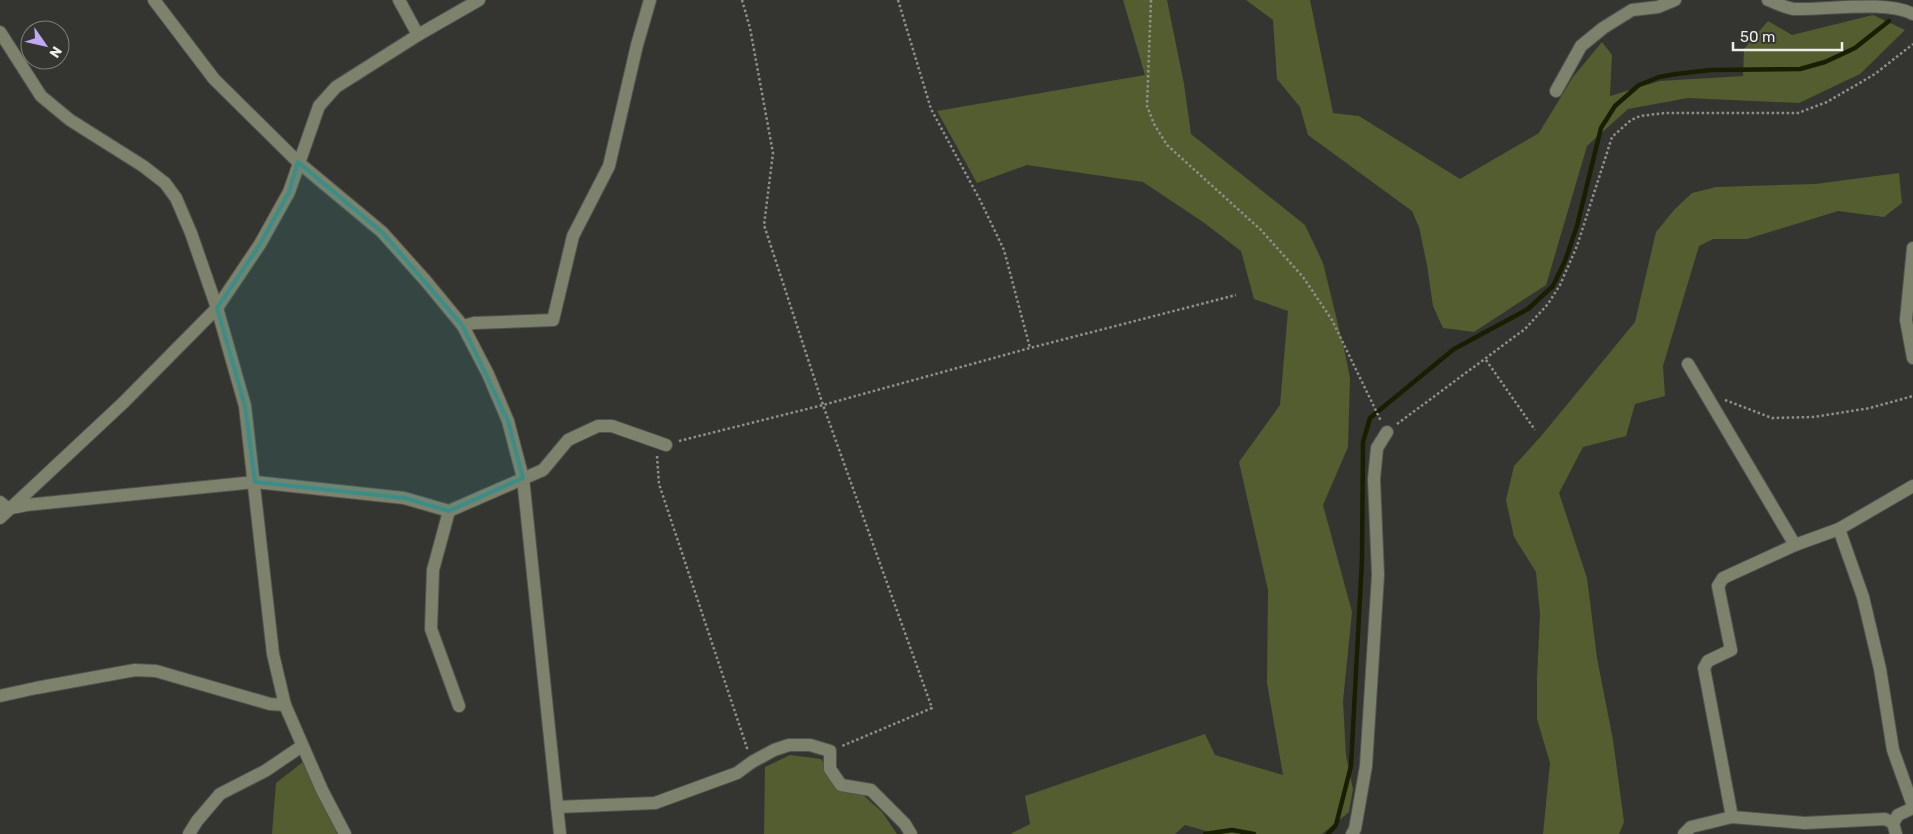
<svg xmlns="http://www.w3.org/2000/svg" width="1913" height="834" font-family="Rubik,sans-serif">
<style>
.green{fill:#535d30}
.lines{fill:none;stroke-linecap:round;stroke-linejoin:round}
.stream{stroke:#181e00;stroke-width:4.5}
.minor-casing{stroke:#52534f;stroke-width:14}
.path{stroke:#8f908c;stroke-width:2.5;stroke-dasharray:2.5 2.5;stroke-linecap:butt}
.minor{stroke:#7d826d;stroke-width:12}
.marked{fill:#3b8e87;fill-opacity:0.2;stroke:#3b8e87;stroke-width:4;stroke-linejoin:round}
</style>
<rect width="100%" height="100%" fill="#343531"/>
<g class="green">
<polygon points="1123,0 1167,0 1184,84 1191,134 1305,225 1323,263 1345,353 1350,378 1348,447 1323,505 1352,612 1343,701 1346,756 1353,789 1349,812 1322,834 1217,834 1185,825 1175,834 1010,834 1030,824 1025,796 1205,734 1215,755 1283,775 1267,683 1268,590 1239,462 1280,405 1288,311 1254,299 1241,251 1203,222 1143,182 1027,165 977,183 937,111 1145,75"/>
<polygon points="1246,0 1310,0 1333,113 1359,116 1460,179 1539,133 1573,77 1602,42 1612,55 1610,96 1660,81 1743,76 1744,49 1768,21 1792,35 1873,15 1905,30 1860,74 1799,103 1688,98 1628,109 1587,146 1546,285 1474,332 1443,328 1433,306 1427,265 1419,227 1412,211 1308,135 1300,107 1277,79 1273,20"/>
<polygon points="1899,173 1902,203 1884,217 1838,211 1747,239 1713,239 1699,246 1663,366 1665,396 1635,404 1626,436 1583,447 1559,493 1587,578 1597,658 1613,740 1624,822 1619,834 1543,834 1550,763 1537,719 1537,678 1540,614 1536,572 1514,537 1506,500 1514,466 1542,435 1635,322 1656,232 1675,209 1692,193 1716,187 1815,184"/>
<polygon points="790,755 821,759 838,788 863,795 882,812 897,834 764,834 765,767"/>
<polygon points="303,762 337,834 272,834 276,783"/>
</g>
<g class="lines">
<g class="stream">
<polyline points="1205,834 1232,830 1254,834"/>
<polyline points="1328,834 1336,825 1351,766 1362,560 1363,442 1370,418 1454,349 1528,309 1553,286 1565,261 1577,226 1601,128 1615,106 1639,85 1659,77 1676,74 1711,70 1800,69 1825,62 1855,48 1889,21"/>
</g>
<g class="minor-casing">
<g id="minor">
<polyline points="154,0 214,79 298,162 382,232 425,280 463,326 488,374 508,421 523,478 560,834"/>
<polyline points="399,0 418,35"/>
<path d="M1768,0c8,3 18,8 26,9 33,1 91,-9 119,5"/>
<polyline points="0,32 41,96 70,120 143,166 165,183 176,198 191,233 217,308 245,406 273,654 285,705 322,790 345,834"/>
<polyline points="1556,91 1581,46 1603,28 1632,10 1658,7 1675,0"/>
<polyline points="1913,248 1906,320 1913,358"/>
<polyline points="463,326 474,323 553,320 573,236 609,166 637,45 650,0"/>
<polyline points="1688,364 1795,545"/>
<path d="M0,502c8,9 16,5 26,3l229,-23 149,16 45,13 94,-41 25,-30 30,-14h14l54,19"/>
<polyline points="449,511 433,570 431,629 459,706"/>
<polyline points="0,518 123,403 217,308 260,244 289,192 319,106 336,87 418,35 479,0"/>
<polyline points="1839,529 1863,597 1880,669 1893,750 1913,806"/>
<polyline points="0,696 36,688 135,670 156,671 270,704 285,705"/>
<polyline points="557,807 655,803 737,773 752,762 774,750 789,745 810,745 830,751 830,769 841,785 871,790 905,824 911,834"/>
<polyline points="1732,817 1704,668 1708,661 1731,650 1718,586 1723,578 1795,545 1839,529 1913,486"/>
<polyline points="189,834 197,821 220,794 265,771 302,746"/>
<polyline points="1352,834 1355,829 1366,766 1378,575 1374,479 1377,448 1387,432"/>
<polyline points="1684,834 1691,827 1732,817 1805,823 1885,819 1893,823"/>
<polyline points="1896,834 1893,823 1898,815 1913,808"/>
</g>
</g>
<g class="path">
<polyline points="742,0 750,28 773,153 764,225 823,405 932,708 842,746"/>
<polyline points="898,0 931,109 980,200 1004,250 1030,348"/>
<polyline points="1151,0 1147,106 1154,124 1167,145 1261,230 1303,277 1332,320 1381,421"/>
<polyline points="1486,360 1535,430"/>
<polyline points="1725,400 1772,418 1814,417 1870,408 1913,396"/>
<polyline points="1397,424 1525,329 1548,304 1560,285 1577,246 1612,137 1631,120 1640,116 1665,113 1798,113 1827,102 1875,74 1913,44"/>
<polyline points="679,441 823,405 1030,348 1236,295"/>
<polyline points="657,456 659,484 748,751"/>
</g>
<use href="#minor" class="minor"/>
</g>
<path class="marked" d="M298,162l84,70 81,94 45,95 15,57 -74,33 -45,-13 -149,-16 -10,-76 -28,-98 43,-64 29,-52z"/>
<g transform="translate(45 45) rotate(124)"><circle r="24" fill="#343531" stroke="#7e7f7b"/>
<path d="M0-4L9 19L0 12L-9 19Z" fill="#c1a8f3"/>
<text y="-8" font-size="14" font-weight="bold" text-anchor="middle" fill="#edeeeb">N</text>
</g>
<path d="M1733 42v8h109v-8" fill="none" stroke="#edeeeb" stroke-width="2.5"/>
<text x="1740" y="42" font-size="15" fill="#edeeeb" stroke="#343531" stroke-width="4" paint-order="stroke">50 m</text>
</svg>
